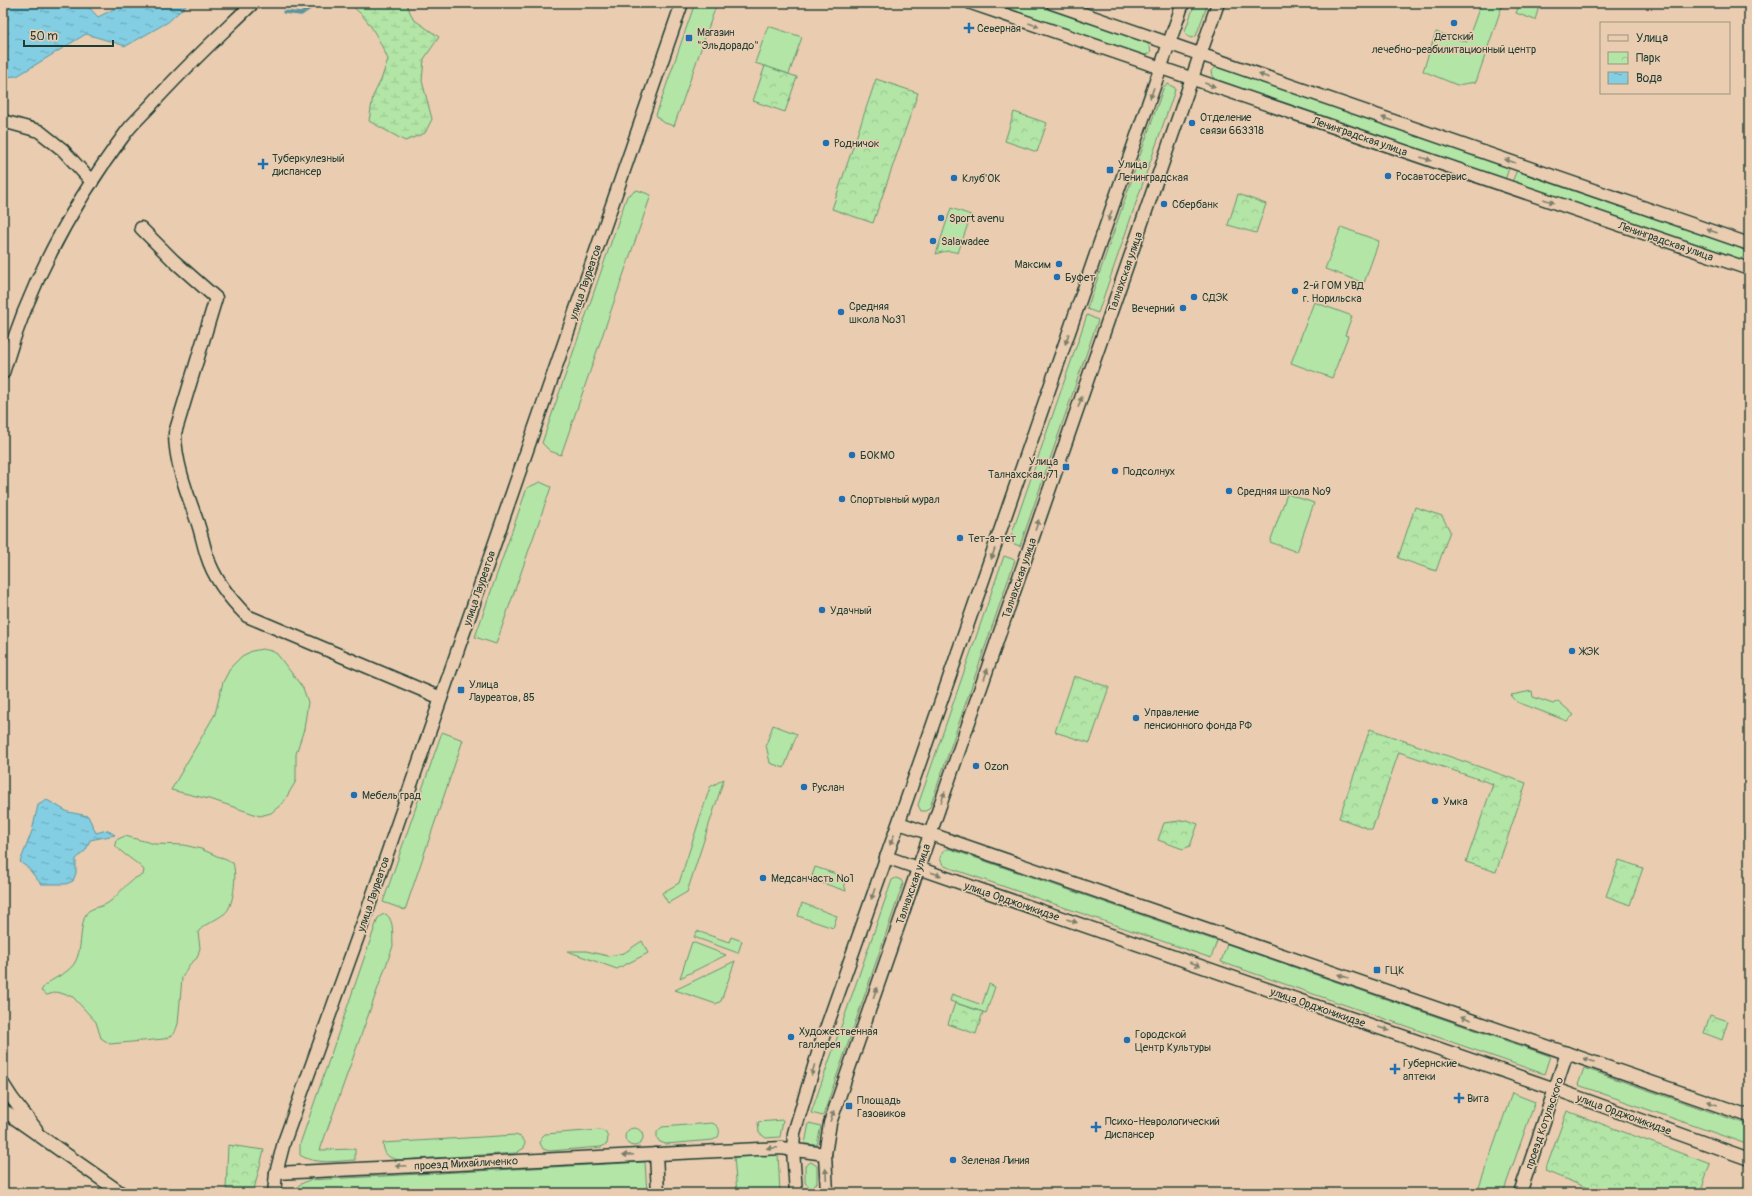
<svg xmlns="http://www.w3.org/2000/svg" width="1752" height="1196" font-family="Pangolin,sans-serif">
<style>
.grass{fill:#b2e5a6;stroke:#68916d}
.wetland{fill:url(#wetland-marsh);stroke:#68916d}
.park{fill:url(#park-crowns);stroke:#68916d}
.water{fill:url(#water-ripples);stroke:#5b949d}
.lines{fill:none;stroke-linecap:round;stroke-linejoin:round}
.stream{stroke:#5b949d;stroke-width:3.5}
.minor-casing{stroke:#1f3d34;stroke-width:15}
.minor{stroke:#eacdb0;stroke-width:12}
.oneway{fill:#7a7e6c}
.poi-dot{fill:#1f6fb2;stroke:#eacdb0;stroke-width:1.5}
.labels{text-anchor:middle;stroke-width:3;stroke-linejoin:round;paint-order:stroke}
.poi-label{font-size:11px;fill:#1f3d34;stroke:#eacdb0;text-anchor:start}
.street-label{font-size:11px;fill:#1f3d34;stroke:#eacdb0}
</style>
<defs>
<pattern id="wetland-marsh" width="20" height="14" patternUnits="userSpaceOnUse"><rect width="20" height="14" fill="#b2e5a6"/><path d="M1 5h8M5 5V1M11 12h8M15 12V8" fill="none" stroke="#99c590"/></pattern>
<pattern id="park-crowns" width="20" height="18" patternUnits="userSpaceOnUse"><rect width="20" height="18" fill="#b2e5a6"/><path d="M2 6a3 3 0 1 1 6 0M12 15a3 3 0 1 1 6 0" fill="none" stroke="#99c590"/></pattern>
<pattern id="water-ripples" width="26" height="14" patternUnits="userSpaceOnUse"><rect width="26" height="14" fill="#83cee3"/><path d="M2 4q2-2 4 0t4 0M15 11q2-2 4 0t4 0" fill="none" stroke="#6ba8b9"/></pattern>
</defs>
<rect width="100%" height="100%" fill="#eacdb0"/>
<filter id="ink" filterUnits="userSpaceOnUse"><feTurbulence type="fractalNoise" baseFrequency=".025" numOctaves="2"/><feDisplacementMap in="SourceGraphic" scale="8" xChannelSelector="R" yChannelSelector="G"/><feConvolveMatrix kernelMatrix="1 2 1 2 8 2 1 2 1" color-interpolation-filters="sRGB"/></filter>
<g filter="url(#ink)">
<g class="grass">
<polygon points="695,3 717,3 674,126 662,122 656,115"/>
<polygon points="989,3 1029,3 1147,43 1150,47 1151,52 1144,56"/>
<polygon points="1195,3 1208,3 1196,36 1191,38 1187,36 1185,31"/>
<polygon points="1481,3 1503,3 1476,82 1457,85 1423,71 1436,32 1467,42"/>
<polygon points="1520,3 1540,3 1535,20 1516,13"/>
<polygon points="768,26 802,37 789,74 755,63"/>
<polygon points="1220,67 1509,168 1505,180 1215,79 1212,76 1211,71 1215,68"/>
<polygon points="1168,84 1175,88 1174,93 1098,313 1087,309 1164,86"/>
<polygon points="1517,170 1740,248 1744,251 1744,256 1740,260 1512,182"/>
<polygon points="637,190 651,195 561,455 550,451 542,443 627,196"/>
<path d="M951,208l20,7 -13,38c-8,-3 -14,-2 -22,1z"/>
<polygon points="1341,227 1379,241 1364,283 1325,269"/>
<polygon points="1314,302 1352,316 1345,335 1348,336 1332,378 1291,363"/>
<polygon points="1087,315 1098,320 1020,546 1009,542"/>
<polygon points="540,482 551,487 496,644 475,637 527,488"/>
<polygon points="1287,494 1314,503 1297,552 1270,542"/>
<polygon points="1004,556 1015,560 930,807 926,811 921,811 918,805"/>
<polygon points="262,649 272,651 277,654 303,688 308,702 304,729 296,754 296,781 283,803 271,813 260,816 213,800 171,790 215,714 223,682 231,667 242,656 252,651"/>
<polygon points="1532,691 1533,697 1553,704 1558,701 1574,715 1567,721 1517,702 1511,695"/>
<polygon points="773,725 797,734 784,768 770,763 766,745"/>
<polygon points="442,732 463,740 405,910 383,902"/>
<polygon points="724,779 687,892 668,903 662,893 679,883 710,787"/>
<path d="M125,836l30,8 29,1 17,4 32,14c4,11 1,45 -9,51 -9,7 -19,9 -26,18l2,16 -3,10 -8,7 -7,13 -4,46 -4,10 -5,3 -5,2 -54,5 -9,-6 -5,-16 -23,-25 -16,-5 -10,3 -6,-4c5,-12 24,-14 33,-27 9,-14 5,-33 11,-48 3,-9 16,-8 23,-13 13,-9 19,-24 35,-28l1,-5c-9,-10 -20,-14 -29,-25l1,-5z"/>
<polygon points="946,849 950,849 1217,941 1211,958 947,867 943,865 940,858 943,851"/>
<polygon points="815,867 842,876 846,891 811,879"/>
<polygon points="896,878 901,880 903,884 823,1116 811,1113 892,880"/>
<polygon points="802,903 837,916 833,928 798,916"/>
<path d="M386,914c9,7 6,22 7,32l-73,204 35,-1v11c-17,1 -40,5 -55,-5v-11l78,-226 4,-3z"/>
<polygon points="697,931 729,942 731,937 742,941 738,953 694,937"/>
<polygon points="642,941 648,953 617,969 567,951 586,951 608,956 624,953"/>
<polygon points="692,942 726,955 680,978"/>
<polygon points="1227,944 1550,1056 1544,1074 1221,962"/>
<polygon points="735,961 721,1001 716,1004 675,990"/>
<polygon points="989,984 995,987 986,1013 950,1001 952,994 982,1005"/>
<polygon points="1584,1068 1749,1125 1749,1145 1578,1085"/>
<polygon points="1512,1093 1535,1102 1503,1193 1477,1193"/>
<polygon points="783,1120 780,1137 766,1138 759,1133 758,1122"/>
<path d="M712,1123c7,3 9,7 6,14l-5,3 -47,4 -6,-2 -3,-4v-6l5,-5z"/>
<polygon points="809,1123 821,1126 817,1145 805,1144"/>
<circle cx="634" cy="1137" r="9"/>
<polygon points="600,1130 605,1132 608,1137 607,1144 601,1147 549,1151 543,1149 540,1143 541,1138 545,1134"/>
<path d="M515,1135l6,2 4,5 -1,6 -8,5 -116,7c-12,-2 -16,-5 -17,-17z"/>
<polygon points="778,1154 780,1193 737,1193 734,1157"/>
<polygon points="645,1162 647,1193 294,1193 299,1185 309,1180"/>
<polygon points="811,1162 817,1166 817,1183 811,1188 805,1183 805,1166"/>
</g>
<path class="wetland" d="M347,3h59l7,16 26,18 -15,22 -2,22 10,38 -7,14 -20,8 -36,-20 4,-25 8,-16 7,-21c-10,-21 -20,-44 -41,-56z"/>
<g class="park">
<polygon points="765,66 797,77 785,112 753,101"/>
<polygon points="876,79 918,93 873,223 832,209"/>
<polygon points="1014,112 1047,123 1037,152 1005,141"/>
<polygon points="1238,194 1266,204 1256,233 1228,225"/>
<polygon points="1415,507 1442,516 1450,531 1436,571 1398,558"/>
<polygon points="1074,676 1109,687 1090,743 1055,732"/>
<polygon points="1370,729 1526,783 1496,872 1466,862 1493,784 1399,752 1372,830 1339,818"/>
<polygon points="1187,820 1198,824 1190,846 1183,849 1158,840 1164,823"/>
<polygon points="1619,860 1643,868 1630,905 1606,896"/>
<polygon points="955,1003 983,1012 976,1034 948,1024"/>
<polygon points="1710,1015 1728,1021 1722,1040 1704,1033"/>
<polygon points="1567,1111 1710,1164 1700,1193 1600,1193 1545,1171"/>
<polygon points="228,1145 264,1150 253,1193 226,1189"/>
</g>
<g class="water">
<polygon points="3,3 85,3 98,17 126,3 189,3 168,22 126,46 86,34 17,76 3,77"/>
<polygon points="47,800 68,812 88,816 96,833 107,830 115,835 90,840 86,850 76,859 76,873 73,881 66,884 41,884 28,868 20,862 32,831 38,805"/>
</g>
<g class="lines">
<polyline class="stream" points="284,12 301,14 317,3"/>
<g class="minor-casing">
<g id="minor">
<polyline points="971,3 1749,269"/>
<polyline points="1052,3 1749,244"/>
<polyline points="3,121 39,131 63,150 92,182"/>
<path d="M141,228l33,33 42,37 -41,135c0,30 12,60 22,88 4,11 6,23 10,35 7,23 23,43 40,60l194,82"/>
<path d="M3,373c25,-87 70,-170 124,-242 8,-10 17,-18 25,-27 32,-36 67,-68 101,-101"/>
<polyline points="899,823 1749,1116"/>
<polyline points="886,857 1555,1089 1749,1159"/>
<polyline points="3,1084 12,1098 36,1129"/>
<polyline points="3,1110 121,1193"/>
<polyline points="656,1154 658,1193"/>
<polyline points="276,1173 781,1148 825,1154"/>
<polyline points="274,1193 276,1173 284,1142 370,903 682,3"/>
<polyline points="796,1193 793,1150 794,1133 822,1040 921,759 1183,3"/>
<polyline points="827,1193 825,1154 830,1123 1218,3"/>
<polyline points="1520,1193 1567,1053"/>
</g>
</g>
<use href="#minor" class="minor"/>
</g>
<defs><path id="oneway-solid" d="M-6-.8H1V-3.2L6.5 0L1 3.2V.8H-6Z"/></defs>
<g class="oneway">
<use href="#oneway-solid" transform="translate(1034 25) rotate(19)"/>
<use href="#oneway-solid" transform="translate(1264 76) rotate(-161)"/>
<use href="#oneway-solid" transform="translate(1210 85) rotate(19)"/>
<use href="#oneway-solid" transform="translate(1152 93) rotate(109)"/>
<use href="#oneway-solid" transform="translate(1387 119) rotate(-161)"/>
<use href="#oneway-solid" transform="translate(1426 159) rotate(19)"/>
<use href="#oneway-solid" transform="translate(1510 161) rotate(-161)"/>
<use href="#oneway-solid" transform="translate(1549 201) rotate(19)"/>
<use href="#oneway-solid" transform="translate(1110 216) rotate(109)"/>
<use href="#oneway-solid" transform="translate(1712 231) rotate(-161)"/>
<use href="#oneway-solid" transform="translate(1067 339) rotate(109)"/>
<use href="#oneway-solid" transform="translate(1080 402) rotate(-71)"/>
<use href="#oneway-solid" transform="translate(1037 525) rotate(-71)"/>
<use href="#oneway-solid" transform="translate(993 554) rotate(109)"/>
<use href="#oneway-solid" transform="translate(986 674) rotate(-71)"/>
<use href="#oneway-solid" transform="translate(943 797) rotate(-71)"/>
<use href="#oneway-solid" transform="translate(892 840) rotate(112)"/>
<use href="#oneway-solid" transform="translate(936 874) rotate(19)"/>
<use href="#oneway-solid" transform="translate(873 894) rotate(109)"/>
<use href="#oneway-solid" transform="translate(1072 921) rotate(19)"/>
<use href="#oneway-solid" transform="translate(1195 964) rotate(19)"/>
<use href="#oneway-solid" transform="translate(1343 976) rotate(-161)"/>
<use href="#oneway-solid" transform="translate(875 993) rotate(-71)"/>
<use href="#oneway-solid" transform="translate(1466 1018) rotate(-161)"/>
<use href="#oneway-solid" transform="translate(1384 1029) rotate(19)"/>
<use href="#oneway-solid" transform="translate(1589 1060) rotate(-161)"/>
<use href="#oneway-solid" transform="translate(813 1070) rotate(106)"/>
<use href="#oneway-solid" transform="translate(1712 1103) rotate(-161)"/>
<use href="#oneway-solid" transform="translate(832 1116) rotate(-71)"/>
<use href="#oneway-solid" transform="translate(772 1148) rotate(177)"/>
<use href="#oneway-solid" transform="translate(628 1155) rotate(177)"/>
<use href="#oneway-solid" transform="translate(401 1166) rotate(177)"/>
<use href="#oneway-solid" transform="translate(826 1174) rotate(-93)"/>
</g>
</g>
<g class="poi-dot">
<circle cx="1454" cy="23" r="4"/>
<path d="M967 22h4v4h4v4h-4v4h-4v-4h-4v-4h4z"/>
<rect x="685" y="34" width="8" height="8" rx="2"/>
<circle cx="1192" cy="123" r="4"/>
<circle cx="826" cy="143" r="4"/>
<path d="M261 158h4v4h4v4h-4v4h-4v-4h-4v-4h4z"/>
<rect x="1106" y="166" width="8" height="8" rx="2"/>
<circle cx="1388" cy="176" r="4"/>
<circle cx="954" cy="178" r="4"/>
<circle cx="1164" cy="204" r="4"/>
<circle cx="941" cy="218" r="4"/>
<circle cx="933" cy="241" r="4"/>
<circle cx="1059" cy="264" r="4"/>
<circle cx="1057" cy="277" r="4"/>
<circle cx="1295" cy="291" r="4"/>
<circle cx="1194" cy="297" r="4"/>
<circle cx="1183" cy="308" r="4"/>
<circle cx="841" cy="312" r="4"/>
<circle cx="852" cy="455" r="4"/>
<rect x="1062" y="463" width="8" height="8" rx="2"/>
<circle cx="1115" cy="471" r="4"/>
<circle cx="1229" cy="491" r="4"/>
<circle cx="842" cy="499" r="4"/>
<circle cx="960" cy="538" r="4"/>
<circle cx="822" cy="610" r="4"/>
<circle cx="1572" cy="651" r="4"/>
<rect x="457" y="686" width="8" height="8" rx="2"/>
<circle cx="1136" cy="718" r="4"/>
<circle cx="976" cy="766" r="4"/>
<circle cx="804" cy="787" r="4"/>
<circle cx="354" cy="795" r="4"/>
<circle cx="1435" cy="801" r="4"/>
<circle cx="763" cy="878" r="4"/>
<rect x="1373" y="966" width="8" height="8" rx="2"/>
<circle cx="791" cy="1037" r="4"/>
<circle cx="1127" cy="1040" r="4"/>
<path d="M1393 1063h4v4h4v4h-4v4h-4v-4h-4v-4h4z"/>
<path d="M1457 1092h4v4h4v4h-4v4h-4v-4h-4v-4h4z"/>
<rect x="845" y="1102" width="8" height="8" rx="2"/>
<path d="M1094 1121h4v4h4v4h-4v4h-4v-4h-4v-4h4z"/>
<circle cx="953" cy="1160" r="4"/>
</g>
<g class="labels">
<g class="poi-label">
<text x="977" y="32">Северная</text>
<text x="697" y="36">Магазин<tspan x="697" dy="13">"Эльдорадо"</tspan></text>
<text x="1454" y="40" text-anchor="middle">Детский<tspan x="1454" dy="13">лечебно-реабилитационный центр</tspan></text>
<text x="1200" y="121">Отделение<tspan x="1200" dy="13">связи 663318</tspan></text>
<text x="834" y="147">Родничок</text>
<text x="272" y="162">Туберкулезный<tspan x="272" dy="13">диспансер</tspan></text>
<text x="1118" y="168">Улица<tspan x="1118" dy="13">Ленинградская</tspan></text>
<text x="1396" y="180">Росавтосервис</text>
<text x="962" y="182">Клуб'ОК</text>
<text x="1172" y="208">Сбербанк</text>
<text x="949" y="222">Sport avenu</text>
<text x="941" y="245">Salawadee</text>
<text x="1051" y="268" text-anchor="end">Максим</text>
<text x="1065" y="281">Буфет</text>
<text x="1303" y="289">2-й ГОМ УВД<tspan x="1303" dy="13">г. Норильска</tspan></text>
<text x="1202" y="301">СДЭК</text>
<text x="849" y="310">Средняя<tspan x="849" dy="13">школа №31</tspan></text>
<text x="1175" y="312" text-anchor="end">Вечерний</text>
<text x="860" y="459">БОКМО</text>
<text x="1058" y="465" text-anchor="end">Улица<tspan x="1058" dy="13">Талнахская, 71</tspan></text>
<text x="1123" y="475">Подсолнух</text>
<text x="1237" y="495">Средняя школа №9</text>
<text x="850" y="503">Спортывный мурал</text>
<text x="968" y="542">Тет-а-тет</text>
<text x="830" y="614">Удачный</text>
<text x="1580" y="655">ЖЭК</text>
<text x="469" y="688">Улица<tspan x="469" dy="13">Лауреатов, 85</tspan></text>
<text x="1144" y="716">Управление<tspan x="1144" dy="13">пенсионного фонда РФ</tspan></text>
<text x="984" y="770">Ozon</text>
<text x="812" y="791">Руслан</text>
<text x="362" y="799">Мебель град</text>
<text x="1443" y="805">Умка</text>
<text x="771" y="882">Медсанчасть №1</text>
<text x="1385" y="974">ГЦК</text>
<text x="799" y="1035">Художественная<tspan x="799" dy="13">галлерея</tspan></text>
<text x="1135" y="1038">Городской<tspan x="1135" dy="13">Центр Культуры</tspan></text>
<text x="1403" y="1067">Губернские<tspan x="1403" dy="13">аптеки</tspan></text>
<text x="1467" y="1102">Вита</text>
<text x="857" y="1104">Площадь<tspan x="857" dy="13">Газовиков</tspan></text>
<text x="1105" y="1125">Психо-Неврологический<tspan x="1105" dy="13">Диспансер</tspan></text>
<text x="961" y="1164">Зеленая Линия</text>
</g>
<g class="street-label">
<text transform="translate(1360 136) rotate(19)" y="4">Ленинградская улица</text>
<text transform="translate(1666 241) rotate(19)" y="4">Ленинградская улица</text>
<text transform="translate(1125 272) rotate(-71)" y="4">Талнахская улица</text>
<text transform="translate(585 282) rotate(-71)" y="4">улица Лауреатов</text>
<text transform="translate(1019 578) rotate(-71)" y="4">Талнахская улица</text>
<text transform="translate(479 588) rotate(-71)" y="4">улица Лауреатов</text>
<text transform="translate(913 884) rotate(-71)" y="4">Талнахская улица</text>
<text transform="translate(373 894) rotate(-71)" y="4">улица Лауреатов</text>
<text transform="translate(1012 901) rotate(19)" y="4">улица Орджоникидзе</text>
<text transform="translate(1318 1007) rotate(19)" y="4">улица Орджоникидзе</text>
<text transform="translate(1624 1114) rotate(20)" y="4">улица Орджоникидзе</text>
<text transform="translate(1544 1123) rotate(-71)" y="4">проезд Котульского</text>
<text transform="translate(466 1163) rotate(-3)" y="4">проезд Михайличенко</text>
</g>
</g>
<rect width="1752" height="1196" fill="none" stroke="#eacdb0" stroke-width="16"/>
<rect x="8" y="8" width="1736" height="1180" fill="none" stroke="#1f3d34" stroke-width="1.5" filter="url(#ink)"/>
<rect x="1600" y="22" width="130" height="72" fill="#eacdb0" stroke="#99937e"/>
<rect x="1608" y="35" width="20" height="6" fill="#eacdb0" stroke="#99937e"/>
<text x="1636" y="42" font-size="12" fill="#1f3d34">Улица</text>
<rect x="1608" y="52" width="20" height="12" fill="url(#park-crowns)" stroke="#99937e"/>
<text x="1636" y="62" font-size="12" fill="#1f3d34">Парк</text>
<rect x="1608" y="72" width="20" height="12" fill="url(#water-ripples)" stroke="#99937e"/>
<text x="1636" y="82" font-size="12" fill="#1f3d34">Вода</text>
<path d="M24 40v6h89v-6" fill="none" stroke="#1f3d34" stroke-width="2"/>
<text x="30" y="40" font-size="12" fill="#1f3d34" stroke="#eacdb0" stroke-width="3" paint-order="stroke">50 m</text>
</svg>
